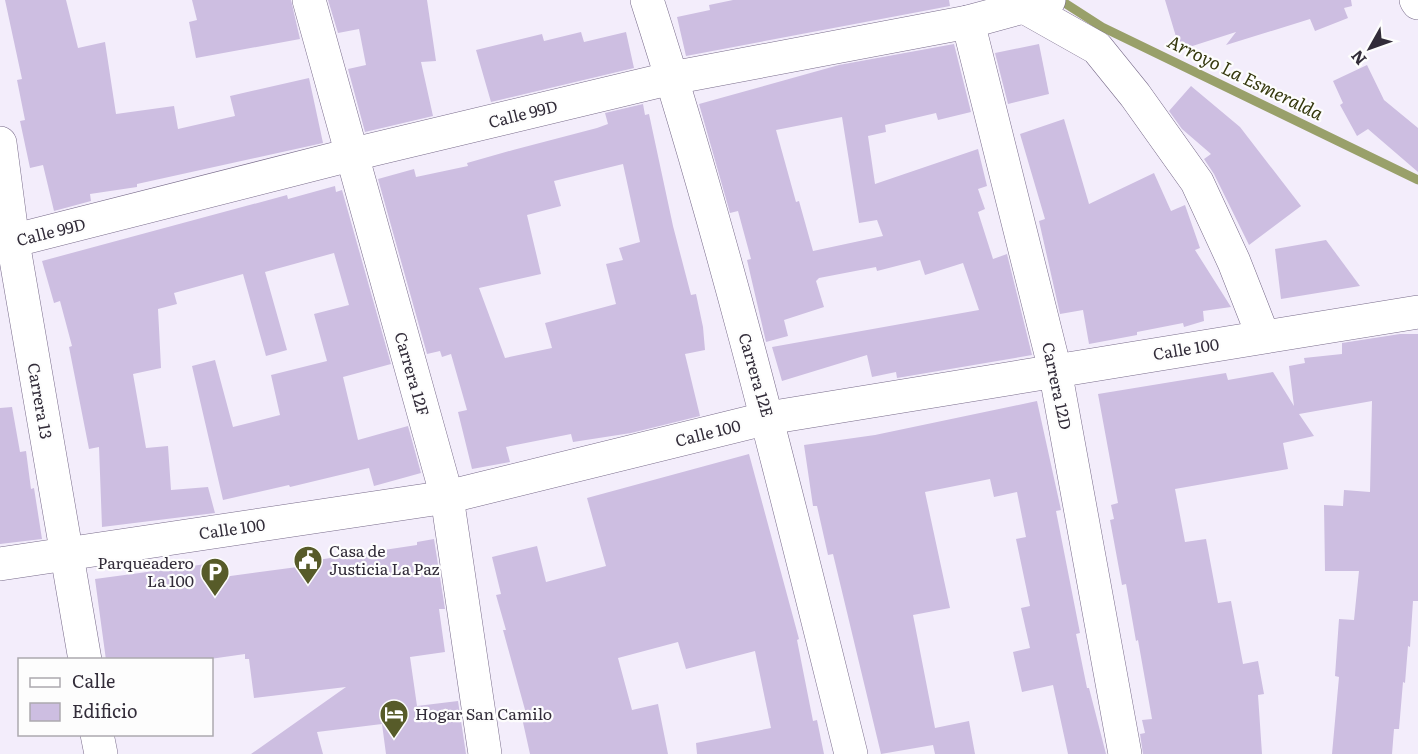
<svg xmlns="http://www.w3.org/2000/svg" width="1418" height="754" font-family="Literata,serif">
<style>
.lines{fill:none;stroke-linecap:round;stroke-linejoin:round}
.stream{stroke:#99a06a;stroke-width:9}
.building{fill:#cdbee1;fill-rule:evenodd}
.minor-casing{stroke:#786b8a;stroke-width:34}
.minor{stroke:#fff;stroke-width:33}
.labels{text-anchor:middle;stroke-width:4.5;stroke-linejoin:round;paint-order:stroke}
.street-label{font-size:16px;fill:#322c39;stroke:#fdfdfd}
.poi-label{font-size:16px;fill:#322c39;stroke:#fdfdfd;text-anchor:start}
.water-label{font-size:18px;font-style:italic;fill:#34370c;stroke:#fdfdfd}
</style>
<rect width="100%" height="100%" fill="#f3edfb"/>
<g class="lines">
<polyline class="stream" points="1060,0 1102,27 1418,180"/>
</g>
<g class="building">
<polygon points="5,0 66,0 78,48 105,42 116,114 174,106 178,129 235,116 230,96 309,78 323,143 137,184 137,187 90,194 91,201 54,211 43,165 30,168 20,121 25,120 17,80 22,79"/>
<polygon points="192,0 291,0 300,39 196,58 189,22 197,20"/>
<polygon points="328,0 427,0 436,61 421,62 433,116 365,132 348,69 366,65 359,29 338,33"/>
<polygon points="733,0 949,0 950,6 686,56 677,17 710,10 709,5"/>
<polygon points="1165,0 1351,0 1352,6 1344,8 1348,18 1315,31 1310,19 1226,45 1236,32 1180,50"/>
<polygon points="581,32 584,42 626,32 634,68 491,102 476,50 542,34 544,41"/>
<path d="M954,44l17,68 -33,8 -2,-7 -51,12 1,7 -18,4 7,48 103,-35 9,37 -9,3 7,20 -7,3 15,47 14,-5 25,101 -135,23 -1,-6 -24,5 -5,-22 -85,26 -10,-34 207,-37 -16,-47 -38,12 -5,-15 -43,11 -1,-4 -57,11 -3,3 8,26 -40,13 4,16 -22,6 -19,-82 4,-1 -13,-48 -8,2 -31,-109 140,-39zM842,117l17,106 18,-3 6,16 -70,15 -14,-50 -3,1 -20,-72z"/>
<polygon points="1039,44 1049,94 1008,104 995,53"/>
<polygon points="1367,65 1384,100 1418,128 1418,172 1368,129 1357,136 1340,105 1343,103 1333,81"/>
<polygon points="1191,86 1240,127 1301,206 1249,245 1214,174 1204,159 1211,154 1182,129 1169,111"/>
<path d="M643,104l2,11 4,-1 24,112 18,69 5,-1 7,33 2,23 -20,4 15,62 -69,17 -58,9 -2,-8 -65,13 4,15 -38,7 -14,-57 9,-2 -16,-56 -9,3 -2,-6 -13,3 -49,-175 36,-10 2,8 52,-11 -1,-3 46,-13 84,-22 11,-4 -3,-11zM623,164l17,78 -21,6 4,12 -17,4 10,40 -71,19 7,25 -47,10 -26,-70 62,-14 -14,-59 34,-9 -7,-25z"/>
<polygon points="1064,119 1089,204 1154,173 1171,211 1185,205 1200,248 1195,250 1231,307 1203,311 1204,321 1184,327 1183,323 1137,332 1137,335 1089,344 1083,310 1060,314 1039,221 1045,219 1020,134"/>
<polygon points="335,186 336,192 342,190 391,364 343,377 358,440 408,426 421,473 374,486 369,468 290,487 289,485 223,500 192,366 215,360 233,427 280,415 271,375 327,361 314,314 349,305 334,253 265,272 287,350 266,356 243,274 174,293 177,304 158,309 161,368 133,374 146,448 168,446 171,490 208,487 215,513 102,527 99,447 89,449 69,347 72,346 60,301 54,303 42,261 287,195 288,199"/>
<polygon points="1326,240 1360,286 1281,299 1275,249"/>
<polygon points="1400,334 1418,334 1418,601 1413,601 1410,647 1408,646 1405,683 1403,682 1399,729 1394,729 1392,754 1332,754 1339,677 1335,676 1339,619 1354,620 1359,571 1325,571 1324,505 1343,506 1344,490 1370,492 1372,401 1299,414 1314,436 1283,443 1288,469 1175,489 1185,542 1206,539 1218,603 1231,601 1243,664 1258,661 1264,694 1258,695 1262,754 1143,754 1140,734 1145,733 1142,720 1152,719 1138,640 1136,641 1126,584 1122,585 1110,520 1114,519 1111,505 1118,503 1098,394 1226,373 1228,380 1273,372 1294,406 1289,366 1305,363 1304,358 1342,354 1342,343"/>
<polygon points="1037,401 1061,510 1056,511 1080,633 1076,634 1087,688 1089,688 1106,754 1068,754 1053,685 1022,692 1013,652 1030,648 1021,608 1030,606 1016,539 1026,537 1017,492 994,497 990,479 925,492 950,608 913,615 935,728 969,721 975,754 935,754 933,745 881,754 833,554 828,555 817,506 813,506 804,445 875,435"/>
<polygon points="12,407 20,452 26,451 31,489 34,488 42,539 0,544 0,408"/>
<polygon points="749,454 799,639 797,640 813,721 817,720 824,754 697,754 696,743 771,728 755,651 686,669 678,642 618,658 632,710 658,704 668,754 530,754 522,718 527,717 503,630 506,630 496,595 501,594 492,557 537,546 546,582 606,566 587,498"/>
<polygon points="434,539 445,609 439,609 445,652 410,657 417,706 458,701 466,754 386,754 382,724 317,732 323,754 251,754 346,687 254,698 249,659 245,659 245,654 203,660 106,660 95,579 221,562 223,577 305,566 304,562 417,545 417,542"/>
</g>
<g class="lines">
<g class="minor-casing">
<g id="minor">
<polyline points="309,0 447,497 485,754"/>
<path d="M647,0c80,248 141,501 204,754"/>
<polyline points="1416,0 1418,3"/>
<polyline points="1026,8 1097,48 1135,95 1197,182 1234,262 1263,336"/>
<polyline points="968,22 1055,370 1125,754"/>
<polyline points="0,143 13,242 85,660"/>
<polyline points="0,244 350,155 672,78 968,22 1049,0"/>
<polyline points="0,564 447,497 768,418 1418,312"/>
<polyline points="97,734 101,754"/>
</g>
</g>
<use href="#minor" class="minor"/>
</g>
<defs>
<g id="civic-pin" transform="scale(1.5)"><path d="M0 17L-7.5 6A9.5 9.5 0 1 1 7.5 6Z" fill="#575b29" stroke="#fdfdfd"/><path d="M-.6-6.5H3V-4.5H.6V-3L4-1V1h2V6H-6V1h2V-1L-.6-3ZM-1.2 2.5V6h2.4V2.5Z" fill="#fff"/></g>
<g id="parking-pin" transform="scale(1.5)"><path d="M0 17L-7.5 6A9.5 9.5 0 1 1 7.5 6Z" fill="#575b29" stroke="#fdfdfd"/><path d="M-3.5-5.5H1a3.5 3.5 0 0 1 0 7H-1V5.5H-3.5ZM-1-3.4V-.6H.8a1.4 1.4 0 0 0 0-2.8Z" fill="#fff"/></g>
<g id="hotel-pin" transform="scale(1.5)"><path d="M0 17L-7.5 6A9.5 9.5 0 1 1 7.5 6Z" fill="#575b29" stroke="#fdfdfd"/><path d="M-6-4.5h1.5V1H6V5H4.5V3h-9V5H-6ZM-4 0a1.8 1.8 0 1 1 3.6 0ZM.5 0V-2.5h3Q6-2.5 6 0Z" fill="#fff"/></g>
</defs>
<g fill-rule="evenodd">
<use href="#civic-pin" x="308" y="560"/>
<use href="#parking-pin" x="215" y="572"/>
<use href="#hotel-pin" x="394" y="714"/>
</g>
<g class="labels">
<g class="street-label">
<text transform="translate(523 114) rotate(-14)" y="6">Calle 99D</text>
<text transform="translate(51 232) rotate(-14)" y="6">Calle 99D</text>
<text transform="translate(1186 349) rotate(-9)" y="6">Calle 100</text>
<text transform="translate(412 374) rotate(74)" y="6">Carrera 12F</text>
<text transform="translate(756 375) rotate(74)" y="6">Carrera 12E</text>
<text transform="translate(1057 386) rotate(78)" y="6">Carrera 12D</text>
<text transform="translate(40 401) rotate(80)" y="6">Carrera 13</text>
<text transform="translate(708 433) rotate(-14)" y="6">Calle 100</text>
<text transform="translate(232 529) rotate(-8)" y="6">Calle 100</text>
</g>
<g class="poi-label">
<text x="329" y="557">Casa de<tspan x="329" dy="18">Justicia La Paz</tspan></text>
<text x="194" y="569" text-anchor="end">Parqueadero<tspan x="194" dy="18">La 100</tspan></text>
<text x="415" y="720">Hogar San Camilo</text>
</g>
<g class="water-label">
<text transform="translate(1245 78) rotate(26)" y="6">Arroyo La Esmeralda</text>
</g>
</g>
<rect x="18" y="658" width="195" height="78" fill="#fdfdfd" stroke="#aca9af" stroke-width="1.5"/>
<rect x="30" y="678" width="30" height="9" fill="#ffffff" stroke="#aca9af" stroke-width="1.5"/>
<text x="72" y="688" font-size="18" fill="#322c39">Calle</text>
<rect x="30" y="703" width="30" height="18" fill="#cdbee1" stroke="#aca9af" stroke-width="1.5"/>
<text x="72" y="718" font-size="18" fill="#322c39">Edificio</text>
<g transform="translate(1370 48) rotate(230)" stroke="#fdfdfd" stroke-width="4.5" paint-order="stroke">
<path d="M0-4.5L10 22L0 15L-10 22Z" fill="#322c39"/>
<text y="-9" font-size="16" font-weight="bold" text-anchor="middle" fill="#322c39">N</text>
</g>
</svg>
